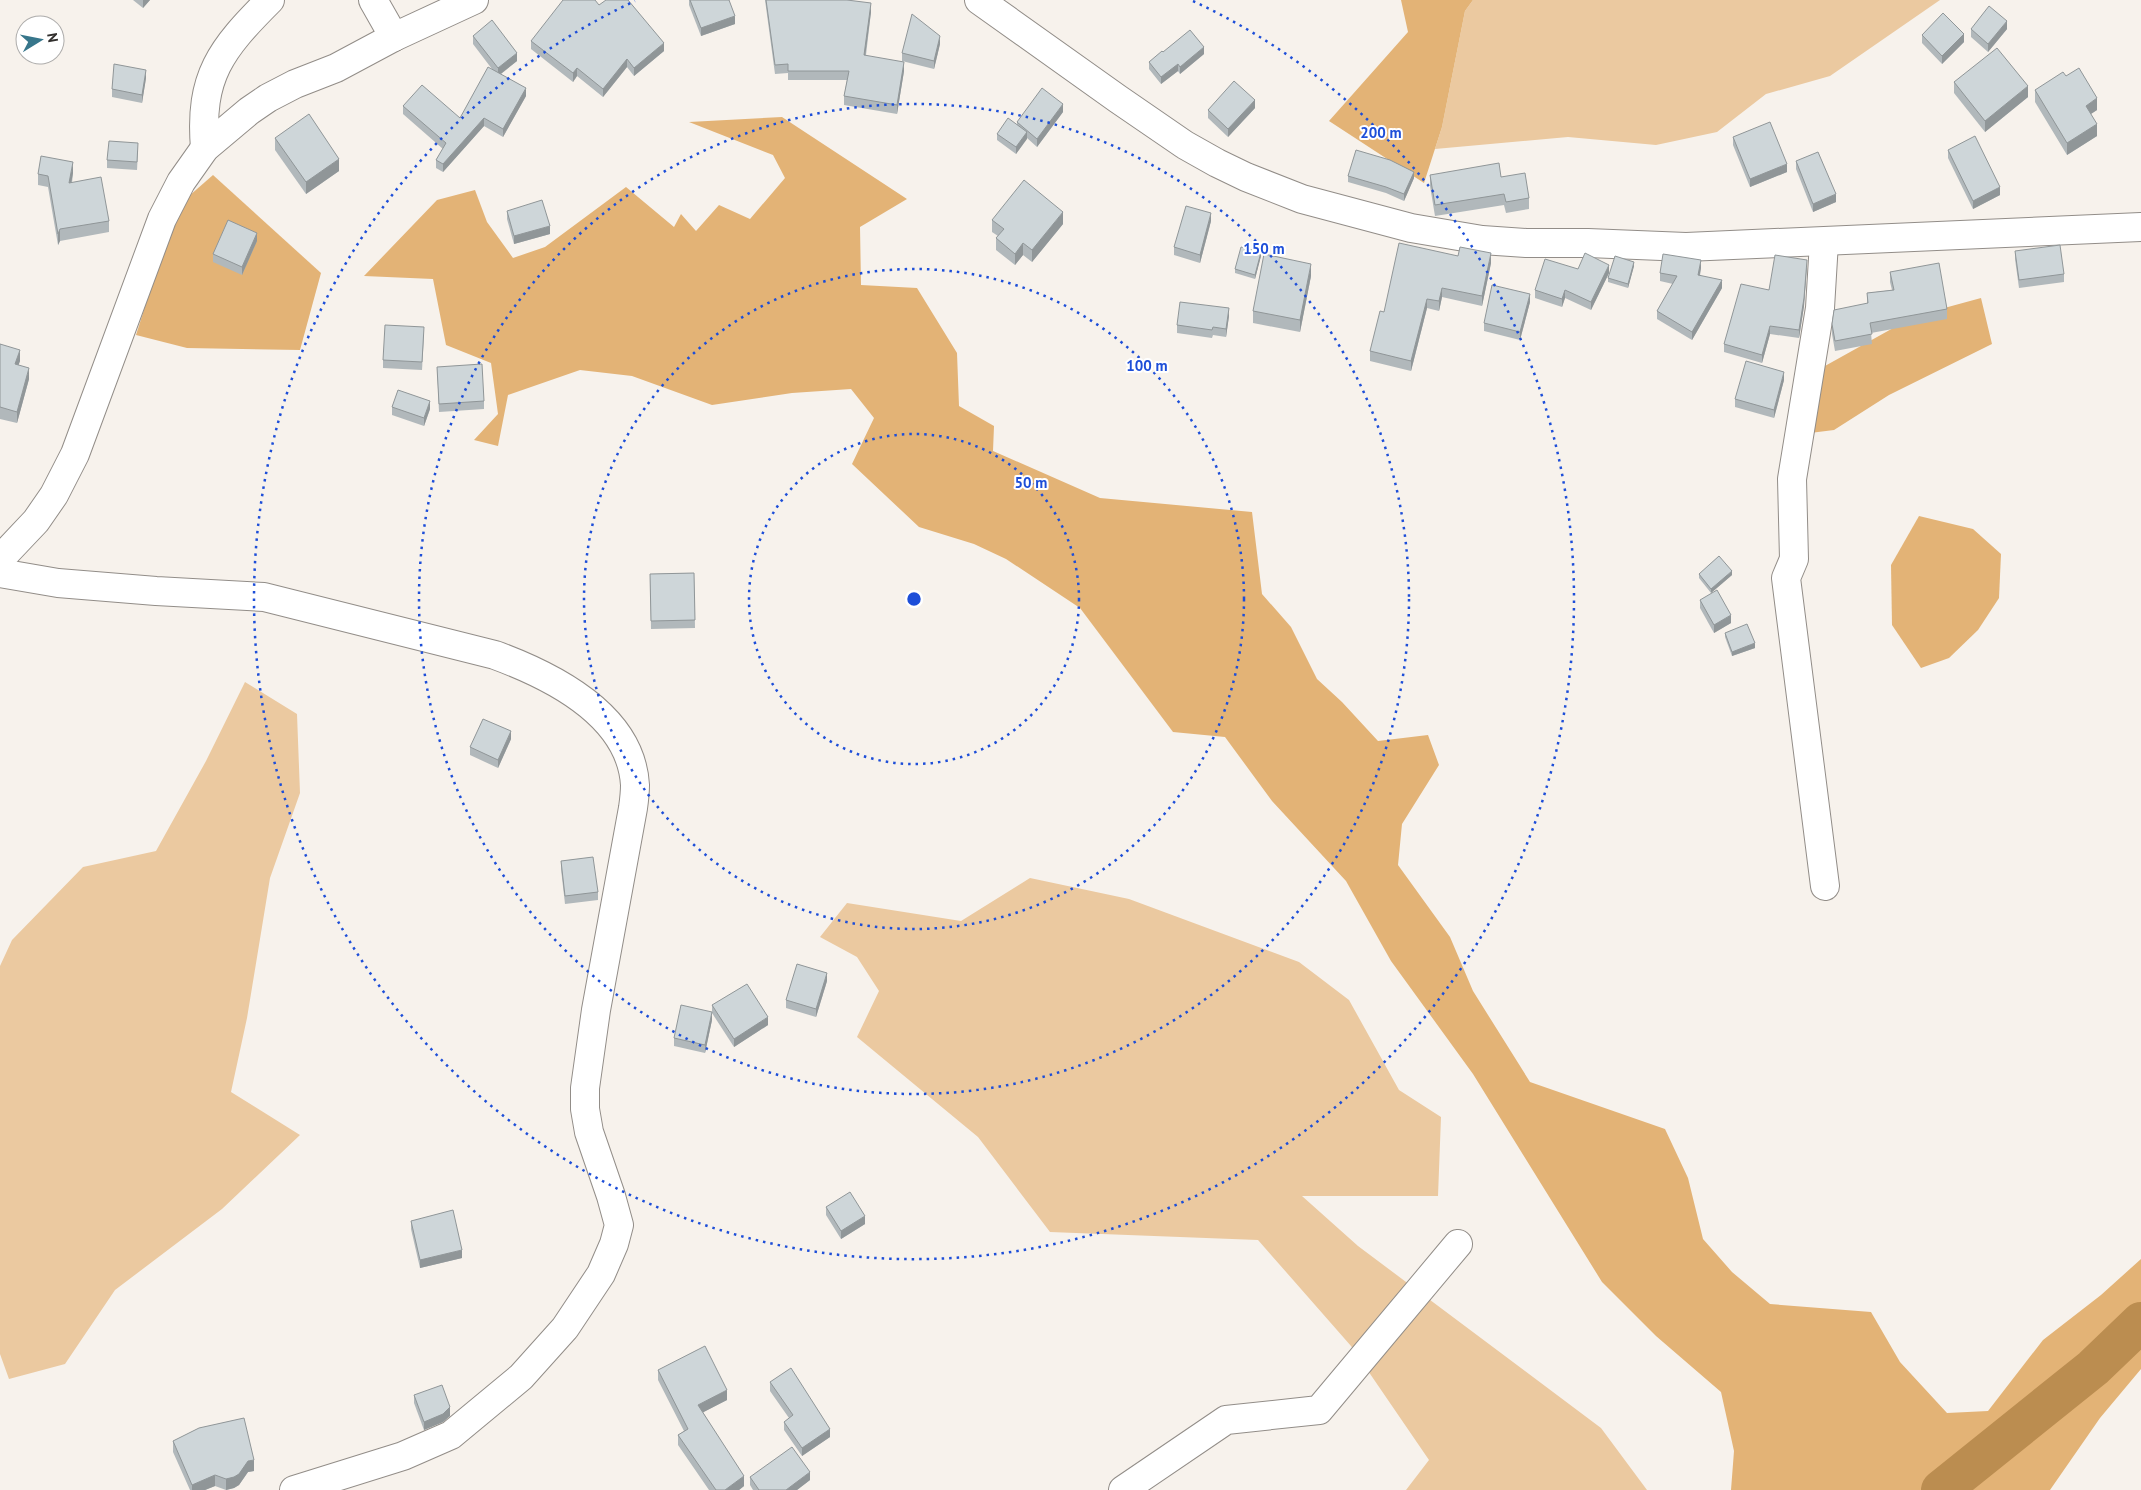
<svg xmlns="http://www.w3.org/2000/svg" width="2141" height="1490" font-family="'PT Sans',sans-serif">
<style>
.green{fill:#ebc9a0}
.forest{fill:#e3b376}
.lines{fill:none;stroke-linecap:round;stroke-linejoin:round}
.river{stroke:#bb8d50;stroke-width:40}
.minor-casing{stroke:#928d88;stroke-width:30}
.minor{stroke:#fff;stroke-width:28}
.wall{fill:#b1b8bb}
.shaded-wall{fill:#909698}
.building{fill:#ced6d9;stroke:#909698}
.ring{fill:none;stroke:#1d4ed8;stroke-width:2.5;stroke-dasharray:2.5 5}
.centre{fill:#1d4ed8;stroke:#fff;stroke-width:2.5}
.ring-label{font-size:15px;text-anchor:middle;font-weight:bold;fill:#1d4ed8;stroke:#fff;stroke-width:4;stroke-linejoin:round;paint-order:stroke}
</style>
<rect width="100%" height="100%" fill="#f7f2ec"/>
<g class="green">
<polygon points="1473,0 1940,0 1830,76 1766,94 1717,132 1656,145 1568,137 1435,149 1442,127 1465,11"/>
<polygon points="245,682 297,714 300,793 270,878 247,1018 231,1092 300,1135 222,1209 115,1290 65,1364 9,1379 0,1354 0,966 12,940 83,867 156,851 206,761"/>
<polygon points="1030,878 1129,899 1299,962 1349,1000 1399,1090 1441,1117 1438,1196 1302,1196 1358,1246 1601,1428 1647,1490 1406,1490 1429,1460 1351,1346 1258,1240 1050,1232 978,1137 857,1037 879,991 857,957 820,937 847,903 961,921"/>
</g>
<g class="forest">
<polygon points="1401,0 1473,0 1465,11 1442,127 1424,183 1329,121 1408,32"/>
<polygon points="782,117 907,199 860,227 861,285 917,288 957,353 959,406 994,426 993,451 1100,498 1252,512 1262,594 1291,627 1317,679 1342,702 1378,741 1428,735 1439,765 1402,824 1398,865 1450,937 1473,991 1530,1082 1665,1129 1688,1178 1703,1239 1732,1272 1770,1304 1871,1312 1900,1362 1947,1413 1988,1411 2043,1340 2101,1295 2141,1259 2141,1369 2100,1418 2050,1490 1731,1490 1734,1451 1721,1392 1656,1336 1602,1282 1473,1074 1391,961 1346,881 1272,801 1225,737 1173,732 1080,608 1006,559 974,544 919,527 852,464 874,418 851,389 792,393 712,405 632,376 580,370 508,395 498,446 474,440 498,414 491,363 446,345 433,279 364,276 437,200 475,190 487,222 513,258 545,247 626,187 674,227 681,214 696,231 719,205 750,219 785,178 773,155 689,122"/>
<polygon points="213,175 321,273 300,350 187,348 136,335 156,272 181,203"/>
<polygon points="1981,298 1992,344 1889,395 1834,430 1802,434 1798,381 1895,327 1937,310"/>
<polygon points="1919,516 1973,529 2001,554 1999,598 1978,630 1949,658 1921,668 1892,625 1891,565"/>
</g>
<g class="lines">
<polyline class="river" points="1941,1490 2093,1368 2141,1322"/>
<g class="minor-casing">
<g id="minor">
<polyline points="373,0 394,37"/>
<polyline points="979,0 1118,99 1185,145 1217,163 1246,177 1302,199 1411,228 1482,240 1526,243 1588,243 1686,247 2141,227"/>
<path d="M205,148c-6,-72 16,-99 65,-148"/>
<polyline points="1824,242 1820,308 1792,479 1794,559 1786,578 1825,886"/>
<polyline points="0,559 36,521 54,495 75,454 162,219 181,182 205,148 249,111 268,98 295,84 336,68 394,37 474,0"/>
<path d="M0,573l58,10 98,8 108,6 231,58c57,21 136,60 140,130 0,8 -1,16 -2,23l-37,202 -11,78v21l4,23 22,64 8,29 -5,19 -13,30 -36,54 -44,49 -70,58 -48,21 -109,34"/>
<polyline points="1123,1490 1226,1420 1319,1410 1458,1244"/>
</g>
</g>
<use href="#minor" class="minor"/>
</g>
<g class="wall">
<polygon points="133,0 150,0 143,8"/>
<polygon points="689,0 729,0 735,24 701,36 689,5"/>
<polygon points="765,0 847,0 871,12 866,55 904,71 897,114 844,105 844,96 847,80 788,80 788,73 775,74"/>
<polygon points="599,5 664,51 634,76 627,67 603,97 577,76 573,82 531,49 531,41"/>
<polygon points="1971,29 2007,29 1988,52 1971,37"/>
<polygon points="1922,35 1964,42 1942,64 1922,43"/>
<polygon points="473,36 517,61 501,74 526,96 503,137 484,126 443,172 436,168 436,160 443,149 403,114 403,106 460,118 492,69 473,44"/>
<polygon points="940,44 934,69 902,61 902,53"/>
<polygon points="1163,52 1204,54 1180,74 1178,71 1161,84 1149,69 1149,62"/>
<polygon points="2066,76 2097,110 2091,114 2097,136 2067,155 2035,102 2035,90"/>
<polygon points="146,78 142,103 112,97 112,89"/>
<polygon points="1954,82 2028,97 1985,132 1954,93"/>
<polygon points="1255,108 1228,137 1208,118 1208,110"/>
<polygon points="1063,112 1037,147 1027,138 1016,154 997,140 997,134 1017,124 1017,122"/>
<polygon points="1733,137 1787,172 1750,187 1733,145"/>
<polygon points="275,138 339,171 306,194 275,150"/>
<polygon points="1948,150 2000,195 1973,209 1948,158"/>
<polygon points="138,151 137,170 107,168 107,160"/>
<polygon points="1796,161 1836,202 1813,212 1796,169"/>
<polygon points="73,173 72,183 109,221 109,232 60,241 58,245 48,187 38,185 38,174"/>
<polygon points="1430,175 1501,177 1529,198 1529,209 1506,213 1504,205 1435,216 1430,186"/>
<polygon points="1348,176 1414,178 1404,201 1386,193 1348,182"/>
<polygon points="507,211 550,234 514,244 507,219"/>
<polygon points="992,220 1063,224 1032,262 1023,255 1015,265 996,250 996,238 998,236 992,232"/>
<polygon points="1211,221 1200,263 1174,255 1174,247"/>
<polygon points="257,241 242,275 213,262 213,254"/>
<polygon points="2015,251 2064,274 2064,282 2019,288 2015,259"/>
<polygon points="1261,256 1255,279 1235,273 1235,269"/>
<polygon points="1458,256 1491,263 1482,306 1442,297 1439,311 1427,308 1411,371 1370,361 1370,351"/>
<polygon points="1634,266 1628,288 1608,282 1608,278"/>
<polygon points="1701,268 1700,276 1722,288 1692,340 1657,319 1657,311 1673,284 1660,281 1660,273"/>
<polygon points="1807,268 1804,306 1799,338 1770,334 1762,363 1724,352 1724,344 1769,290"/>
<polygon points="1578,269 1609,273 1591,310 1565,298 1562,307 1535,298 1535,290"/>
<polygon points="1890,272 1947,309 1947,319 1871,333 1872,344 1835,351 1832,334 1832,324 1867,304 1867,293 1892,290 1890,282"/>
<polygon points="1311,276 1300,332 1253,323 1253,311"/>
<polygon points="1530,302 1520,340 1484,331 1484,323"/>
<polygon points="1229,316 1226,337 1213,335 1212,338 1177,333 1177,325"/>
<polygon points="424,335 422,370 383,368 383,360"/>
<polygon points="0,344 20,361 18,365 29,379 17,423 0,419"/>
<polygon points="437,367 484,401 484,409 439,412"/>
<polygon points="1784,380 1774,418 1735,407 1735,399"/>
<polygon points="392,407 430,409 424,426 392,415"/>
<polygon points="694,573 695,628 651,629 650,574"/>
<polygon points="1699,574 1732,575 1711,593 1699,578"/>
<polygon points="1700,600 1731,623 1714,633 1700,608"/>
<polygon points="1725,633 1755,648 1732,656 1725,637"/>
<polygon points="511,739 498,768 470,755 470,747"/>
<polygon points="561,861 598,892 598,900 565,904 561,869"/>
<polygon points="827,981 816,1017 786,1008 786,1000"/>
<polygon points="712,1005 768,1025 734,1047 712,1013"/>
<polygon points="712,1020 705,1053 674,1046 674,1038"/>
<polygon points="826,1207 865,1224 841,1239 826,1215"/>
<polygon points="411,1221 462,1258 420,1268 411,1229"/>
<polygon points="658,1370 727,1400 703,1412 744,1486 739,1490 709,1490 678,1445 678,1435 684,1431 658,1380"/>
<polygon points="770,1382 830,1437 802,1456 784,1430 784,1422 789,1418 770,1391"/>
<polygon points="414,1395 450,1416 443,1422 424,1430 414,1403"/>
<polygon points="173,1441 254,1471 248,1472 239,1485 234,1488 226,1490 215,1486 205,1490 190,1490 173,1452"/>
<polygon points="750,1477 810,1480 797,1490 753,1490 750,1485"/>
</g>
<g class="shaded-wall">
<polygon points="143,0 150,0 143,8"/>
<polygon points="871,3 871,12 864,64 864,55"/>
<polygon points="735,16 735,24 701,36 701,28"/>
<polygon points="2007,21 2007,29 1988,52 1988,44"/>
<polygon points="1964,34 1964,42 1942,64 1942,56"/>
<polygon points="940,36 940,44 934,69 934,61"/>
<polygon points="664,43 664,51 634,76 634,68"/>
<polygon points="1204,47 1204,54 1180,74 1180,67"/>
<polygon points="517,53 517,61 498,76 498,68"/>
<polygon points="627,59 627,67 603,97 603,89"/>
<polygon points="904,62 904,71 897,114 897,105"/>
<polygon points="1178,64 1178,71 1161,84 1161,77"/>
<polygon points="577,68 577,76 573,82 573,73"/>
<polygon points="146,70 146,78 142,103 142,95"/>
<polygon points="2028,86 2028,97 1985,132 1985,121"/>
<polygon points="526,88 526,96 503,137 503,129"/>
<polygon points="2097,98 2097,110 2086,117 2086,106"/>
<polygon points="1255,100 1255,108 1228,137 1228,129"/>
<polygon points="1063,104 1063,112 1037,147 1037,139"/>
<polygon points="484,118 484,126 443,172 443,164"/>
<polygon points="2097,124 2097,136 2067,155 2067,143"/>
<polygon points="1027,132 1027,139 1016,154 1016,147"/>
<polygon points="339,159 339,171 306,194 306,182"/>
<polygon points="73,162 73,173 69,194 69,183"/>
<polygon points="1787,164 1787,172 1750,187 1750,179"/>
<polygon points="1414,172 1414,178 1404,201 1404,194"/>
<polygon points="2000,187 2000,195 1973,209 1973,201"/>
<polygon points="1836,194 1836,202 1813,212 1813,204"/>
<polygon points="1063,212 1063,224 1032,262 1032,250"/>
<polygon points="1211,213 1211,221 1200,263 1200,255"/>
<polygon points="550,226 550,234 514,244 514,236"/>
<polygon points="60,229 60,241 58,245 58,234"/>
<polygon points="257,233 257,241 242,275 242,267"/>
<polygon points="1023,243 1023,255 1015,265 1015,254"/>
<polygon points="1261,252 1261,256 1255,279 1255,275"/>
<polygon points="1491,253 1491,263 1482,306 1482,296"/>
<polygon points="1701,260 1701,268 1698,283 1698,275"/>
<polygon points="1807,260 1804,306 1799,338 1799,330"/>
<polygon points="1634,262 1634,266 1628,288 1628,284"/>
<polygon points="1311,264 1311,276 1300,332 1300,320"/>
<polygon points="1609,265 1609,273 1591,310 1591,302"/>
<polygon points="1722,280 1722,288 1692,340 1692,332"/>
<polygon points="1442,288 1442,297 1439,311 1439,301"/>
<polygon points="1565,290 1565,298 1562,307 1562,299"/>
<polygon points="1530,294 1530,302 1520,340 1520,332"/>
<polygon points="1427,299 1427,308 1411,371 1411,361"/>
<polygon points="1229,308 1229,316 1226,337 1226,329"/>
<polygon points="1770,326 1770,334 1762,363 1762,355"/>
<polygon points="20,350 20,361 15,375 15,364"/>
<polygon points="29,368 29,379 17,423 17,412"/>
<polygon points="1784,372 1784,380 1774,418 1774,410"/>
<polygon points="430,401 430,409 424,426 424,418"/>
<polygon points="1732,571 1732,575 1711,593 1711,589"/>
<polygon points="1731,615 1731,623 1714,633 1714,625"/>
<polygon points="1755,643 1755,648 1732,656 1732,652"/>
<polygon points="511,731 511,739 498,768 498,760"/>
<polygon points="827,973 827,981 816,1017 816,1009"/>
<polygon points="712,1012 712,1020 705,1053 705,1045"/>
<polygon points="768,1017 768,1025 734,1047 734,1039"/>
<polygon points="865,1216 865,1224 841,1239 841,1231"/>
<polygon points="462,1250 462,1258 420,1268 420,1260"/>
<polygon points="727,1390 727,1400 698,1415 698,1405"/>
<polygon points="450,1407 450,1416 443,1422 424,1430 424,1422"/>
<polygon points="830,1429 830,1437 802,1456 802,1448"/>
<polygon points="254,1460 254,1471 248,1472 239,1485 234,1488 226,1490 226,1479 248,1461"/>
<polygon points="810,1472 810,1480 797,1490 786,1490"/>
<polygon points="215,1475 215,1486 205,1490 192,1490 192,1485"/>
<polygon points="744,1476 744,1486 739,1490 725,1490"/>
</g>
<g class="building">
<polygon points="563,0 595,0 599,5 606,0 628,0 664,43 634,68 627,59 603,89 577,68 573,73 531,41"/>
<polygon points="690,0 729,0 735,16 701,28"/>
<polygon points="766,0 847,0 871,3 864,55 904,62 897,105 844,96 849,71 788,71 788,64 775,65"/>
<polygon points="1989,6 2007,21 1988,44 1971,29"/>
<polygon points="1943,13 1964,34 1942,56 1922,35"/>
<polygon points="912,14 940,36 934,61 902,53"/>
<polygon points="492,20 517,53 498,68 473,36"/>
<polygon points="1190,30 1204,47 1180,67 1178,64 1161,77 1149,62 1162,51 1163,52"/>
<polygon points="1997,48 2028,86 1985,121 1954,82"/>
<polygon points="114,64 146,70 142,95 112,89"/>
<polygon points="488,67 526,88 503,129 484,118 443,164 436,160 446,143 403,106 422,85 460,118"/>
<polygon points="2079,68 2097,98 2086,106 2097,124 2067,143 2035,90 2063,72 2066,76"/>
<polygon points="1234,81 1255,100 1228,129 1208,110"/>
<polygon points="1042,88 1063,104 1037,139 1017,122"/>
<polygon points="309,114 339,159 306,182 275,138"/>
<polygon points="1008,118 1027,132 1016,147 997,134"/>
<polygon points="1770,122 1787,164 1750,179 1733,137"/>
<polygon points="1975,136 2000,187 1973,201 1948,150"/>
<polygon points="109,141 138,143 137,162 107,160"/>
<polygon points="1356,150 1390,160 1414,172 1404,194 1386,187 1348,176"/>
<polygon points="1818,152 1836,194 1813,204 1796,161"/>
<polygon points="41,156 73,162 69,183 101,177 109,221 60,229 58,234 48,176 38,174"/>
<polygon points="1499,163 1501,177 1525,173 1529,198 1506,202 1504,194 1435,205 1430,175"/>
<polygon points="1024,180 1063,212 1032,250 1023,243 1015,254 996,238 1004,229 992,220"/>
<polygon points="542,200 550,226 514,236 507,211"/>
<polygon points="1186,206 1211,213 1200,255 1174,247"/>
<polygon points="228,220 257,233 242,267 213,254"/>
<polygon points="1399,243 1458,256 1460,247 1491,253 1482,296 1442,288 1439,301 1427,299 1411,361 1370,351 1380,311 1384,312"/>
<polygon points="2060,245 2064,274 2019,280 2015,251"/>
<polygon points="1241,247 1261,252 1255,275 1235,269"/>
<polygon points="1585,253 1609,265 1591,302 1565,290 1562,299 1535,290 1545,259 1578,269"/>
<polygon points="1264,254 1311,264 1300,320 1253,311"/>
<polygon points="1663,254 1701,260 1698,275 1722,280 1692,332 1657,311 1677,276 1660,273"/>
<polygon points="1775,255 1807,260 1804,298 1799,330 1770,326 1762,355 1724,344 1741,284 1769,290"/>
<polygon points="1615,256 1634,262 1628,284 1608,278"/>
<polygon points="1939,263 1947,309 1870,323 1872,334 1835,341 1832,324 1834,310 1868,303 1867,293 1894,290 1890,272"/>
<polygon points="1492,285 1530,294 1520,332 1484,323"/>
<polygon points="1180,302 1229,308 1226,329 1213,327 1212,330 1177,325"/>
<polygon points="385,325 424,327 422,362 383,360"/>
<polygon points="0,344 20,350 15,364 29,368 17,412 0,407"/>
<polygon points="1746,361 1784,372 1774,410 1735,399"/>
<polygon points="482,364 484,401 439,404 437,367"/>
<polygon points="398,390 430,401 424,418 392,407"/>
<polygon points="1719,556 1732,571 1711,589 1699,574"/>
<polygon points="694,573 695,620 651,621 650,574"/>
<polygon points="1717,590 1731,615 1714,625 1700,600"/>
<polygon points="1747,624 1755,643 1732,652 1725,633"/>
<polygon points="483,719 511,731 498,760 470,747"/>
<polygon points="593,857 598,892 565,896 561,861"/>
<polygon points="797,964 827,973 816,1009 786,1000"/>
<polygon points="747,984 768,1017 734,1039 712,1005"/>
<polygon points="681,1005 712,1012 705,1045 674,1038"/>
<polygon points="850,1192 865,1216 841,1231 826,1207"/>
<polygon points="453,1210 462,1250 420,1260 411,1221"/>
<polygon points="705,1346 727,1390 698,1405 744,1476 725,1490 716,1490 678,1435 688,1429 658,1370"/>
<polygon points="791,1368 830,1429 802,1448 784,1422 793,1415 770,1382"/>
<polygon points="442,1385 450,1407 443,1414 424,1422 414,1395"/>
<polygon points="244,1418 254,1460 248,1461 239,1474 234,1477 226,1479 215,1475 192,1485 173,1441 199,1428"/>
<polygon points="792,1447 810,1472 786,1490 759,1490 750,1477"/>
</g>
<g class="ring">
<circle cx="914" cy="599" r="165"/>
<circle cx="914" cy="599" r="330"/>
<circle cx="914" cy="599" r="495"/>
<path d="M1193 1A660 660 0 1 1 635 1"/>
</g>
<circle cx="914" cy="599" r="8" class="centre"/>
<g class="ring-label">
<text x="1381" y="138">200 m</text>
<text x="1264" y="254">150 m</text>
<text x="1147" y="371">100 m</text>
<text x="1031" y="488">50 m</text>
</g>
<g transform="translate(40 40) rotate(80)"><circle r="24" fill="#ffffff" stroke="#adacab"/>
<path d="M0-4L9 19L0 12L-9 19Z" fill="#37768b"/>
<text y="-8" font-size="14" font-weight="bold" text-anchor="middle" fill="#312f2d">N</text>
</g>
</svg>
